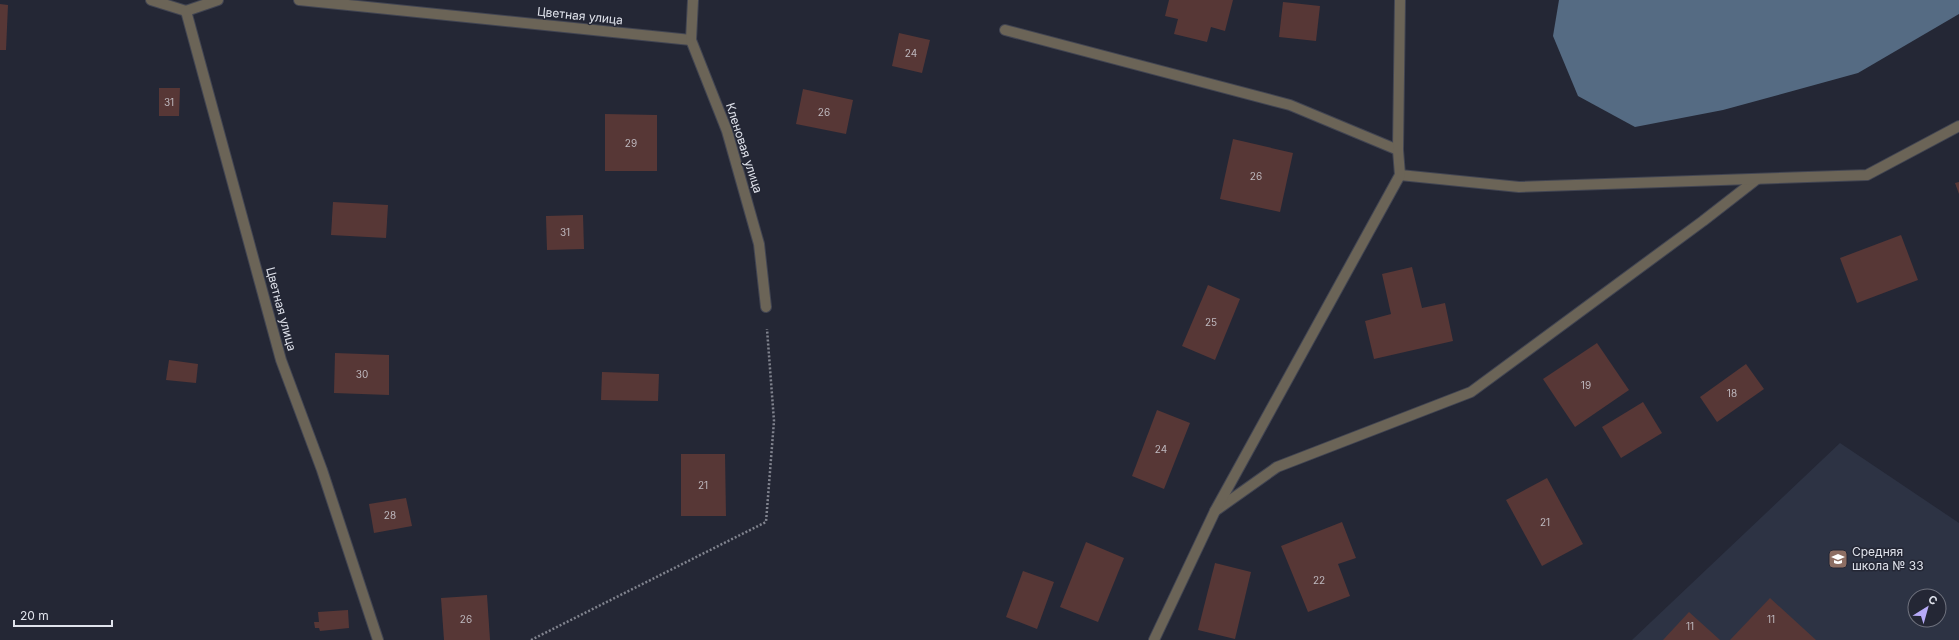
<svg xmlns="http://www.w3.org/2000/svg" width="1959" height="640" font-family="Inter,sans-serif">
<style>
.built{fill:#2d3344;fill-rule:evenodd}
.water{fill:#556b83}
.building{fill:#573736}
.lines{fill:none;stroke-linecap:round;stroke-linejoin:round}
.service-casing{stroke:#424552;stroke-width:12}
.minor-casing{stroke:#424552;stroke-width:12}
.path{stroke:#80838e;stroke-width:2.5;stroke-dasharray:2 2;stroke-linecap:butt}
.service{stroke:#6b6457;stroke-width:10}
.minor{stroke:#6b6457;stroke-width:10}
.labels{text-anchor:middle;stroke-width:3;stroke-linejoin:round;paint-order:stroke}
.number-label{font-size:10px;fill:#beb8be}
.street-label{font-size:12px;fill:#e0e3ec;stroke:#242735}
.poi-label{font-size:12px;fill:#e0e3ec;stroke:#242735;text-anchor:start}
</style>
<rect width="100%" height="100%" fill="#242735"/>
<path class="built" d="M1840,443l119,80v117h-327zM1915,596h24v24h-24z"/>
<polygon class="water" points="1559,0 1959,0 1959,14 1858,73 1723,110 1635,127 1578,96 1553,36"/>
<g class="building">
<polygon points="1169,0 1233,0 1225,31 1211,27 1207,42 1174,34 1178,19 1165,16"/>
<polygon points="1283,2 1320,6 1316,41 1279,37"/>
<polygon points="0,4 8,5 6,50 0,50"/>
<polygon points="899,33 930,40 922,73 892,66"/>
<polygon points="159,88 180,88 179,116 159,116"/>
<polygon points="803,89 853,100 846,134 796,124"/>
<polygon points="605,114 657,115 657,171 605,171"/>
<polygon points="1233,139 1293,153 1280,212 1220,199"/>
<polygon points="1959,182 1959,194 1955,183"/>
<polygon points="333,202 388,205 386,238 331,235"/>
<polygon points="583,215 584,249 547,250 546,216"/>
<polygon points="1901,235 1918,280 1857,303 1840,258"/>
<polygon points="1412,267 1422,308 1445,303 1453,341 1374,359 1365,321 1391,314 1382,274"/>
<polygon points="1208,285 1240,299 1215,360 1182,346"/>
<polygon points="1597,343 1629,390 1575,427 1543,379"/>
<polygon points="335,353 389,355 389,395 334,393"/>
<polygon points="169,360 198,364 196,383 166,380"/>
<polygon points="1746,364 1764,389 1717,422 1700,397"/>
<polygon points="602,372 659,374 658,401 601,400"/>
<polygon points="1643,402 1662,433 1621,458 1602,427"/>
<polygon points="1157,410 1190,423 1164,489 1132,476"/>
<polygon points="681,454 725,454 726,516 681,516"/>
<polygon points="1547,478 1583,544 1542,566 1506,500"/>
<polygon points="406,498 412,526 374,533 369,504"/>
<polygon points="1342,522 1356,558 1338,564 1350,596 1308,612 1281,546"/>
<polygon points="1086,542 1124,558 1098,622 1060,607"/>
<polygon points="1215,563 1251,572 1235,639 1198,630"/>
<polygon points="1023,571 1054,582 1037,629 1006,617"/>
<polygon points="487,595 490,640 444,640 441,598"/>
<polygon points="1770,598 1816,640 1730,640"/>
<polygon points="348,610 349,628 320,631 319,628 315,628 314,622 319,622 318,612"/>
<polygon points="1689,612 1720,640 1663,640"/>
</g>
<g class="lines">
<g class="service-casing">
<g id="service">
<polyline points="151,0 186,11"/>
<polyline points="1005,30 1290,105 1398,150"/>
<polyline points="1215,511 1277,467 1471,392 1703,221 1757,179"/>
</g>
</g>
<g class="minor-casing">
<g id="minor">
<polyline points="218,0 186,11 281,360 322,470 378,640"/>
<polyline points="299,0 691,40"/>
<polyline points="693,0 691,40 727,131 759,244 766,307"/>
<polyline points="1400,175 1519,187 1867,175 1959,126"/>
<polyline points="1154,640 1215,511 1400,175 1398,150 1400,0"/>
</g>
</g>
<polyline class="path" points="531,640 766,522 774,421 767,329"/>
<use href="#service" class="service"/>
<use href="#minor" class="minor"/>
</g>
<defs>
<g id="school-square" transform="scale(1)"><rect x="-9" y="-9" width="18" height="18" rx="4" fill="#8d6e63" stroke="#242735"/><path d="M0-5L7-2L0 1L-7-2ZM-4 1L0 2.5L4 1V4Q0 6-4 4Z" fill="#fff"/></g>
</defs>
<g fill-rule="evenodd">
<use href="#school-square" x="1838" y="559"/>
</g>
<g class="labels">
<g class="number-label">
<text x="911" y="57">24</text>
<text x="169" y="106">31</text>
<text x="824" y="116">26</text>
<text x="631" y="147">29</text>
<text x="1256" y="180">26</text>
<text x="565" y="236">31</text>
<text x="1211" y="326">25</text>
<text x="362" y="378">30</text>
<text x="1586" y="389">19</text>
<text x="1732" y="397">18</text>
<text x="1161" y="453">24</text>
<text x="703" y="489">21</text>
<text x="390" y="519">28</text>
<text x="1545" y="526">21</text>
<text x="1319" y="584">22</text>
<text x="466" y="623">26</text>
<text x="1771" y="623">11</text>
<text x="1690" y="630">11</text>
</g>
<g class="street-label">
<text transform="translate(580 16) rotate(6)" y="4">Цветная улица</text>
<text transform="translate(744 148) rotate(72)" y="4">Кленовая улица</text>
<text transform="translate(281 309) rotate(75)" y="4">Цветная улица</text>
</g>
<g class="poi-label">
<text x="1852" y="556">Средняя<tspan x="1852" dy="14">школа № 33</tspan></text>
</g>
</g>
<g transform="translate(1927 608) rotate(37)"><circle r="19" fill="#242735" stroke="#6f727e"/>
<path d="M0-3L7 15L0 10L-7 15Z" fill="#b7abf8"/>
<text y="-6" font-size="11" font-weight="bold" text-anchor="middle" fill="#e0e3ec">С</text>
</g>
<path d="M14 620v6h98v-6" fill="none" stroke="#e0e3ec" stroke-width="2"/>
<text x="20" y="620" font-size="12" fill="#e0e3ec" stroke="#242735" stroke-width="3" paint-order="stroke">20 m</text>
</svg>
